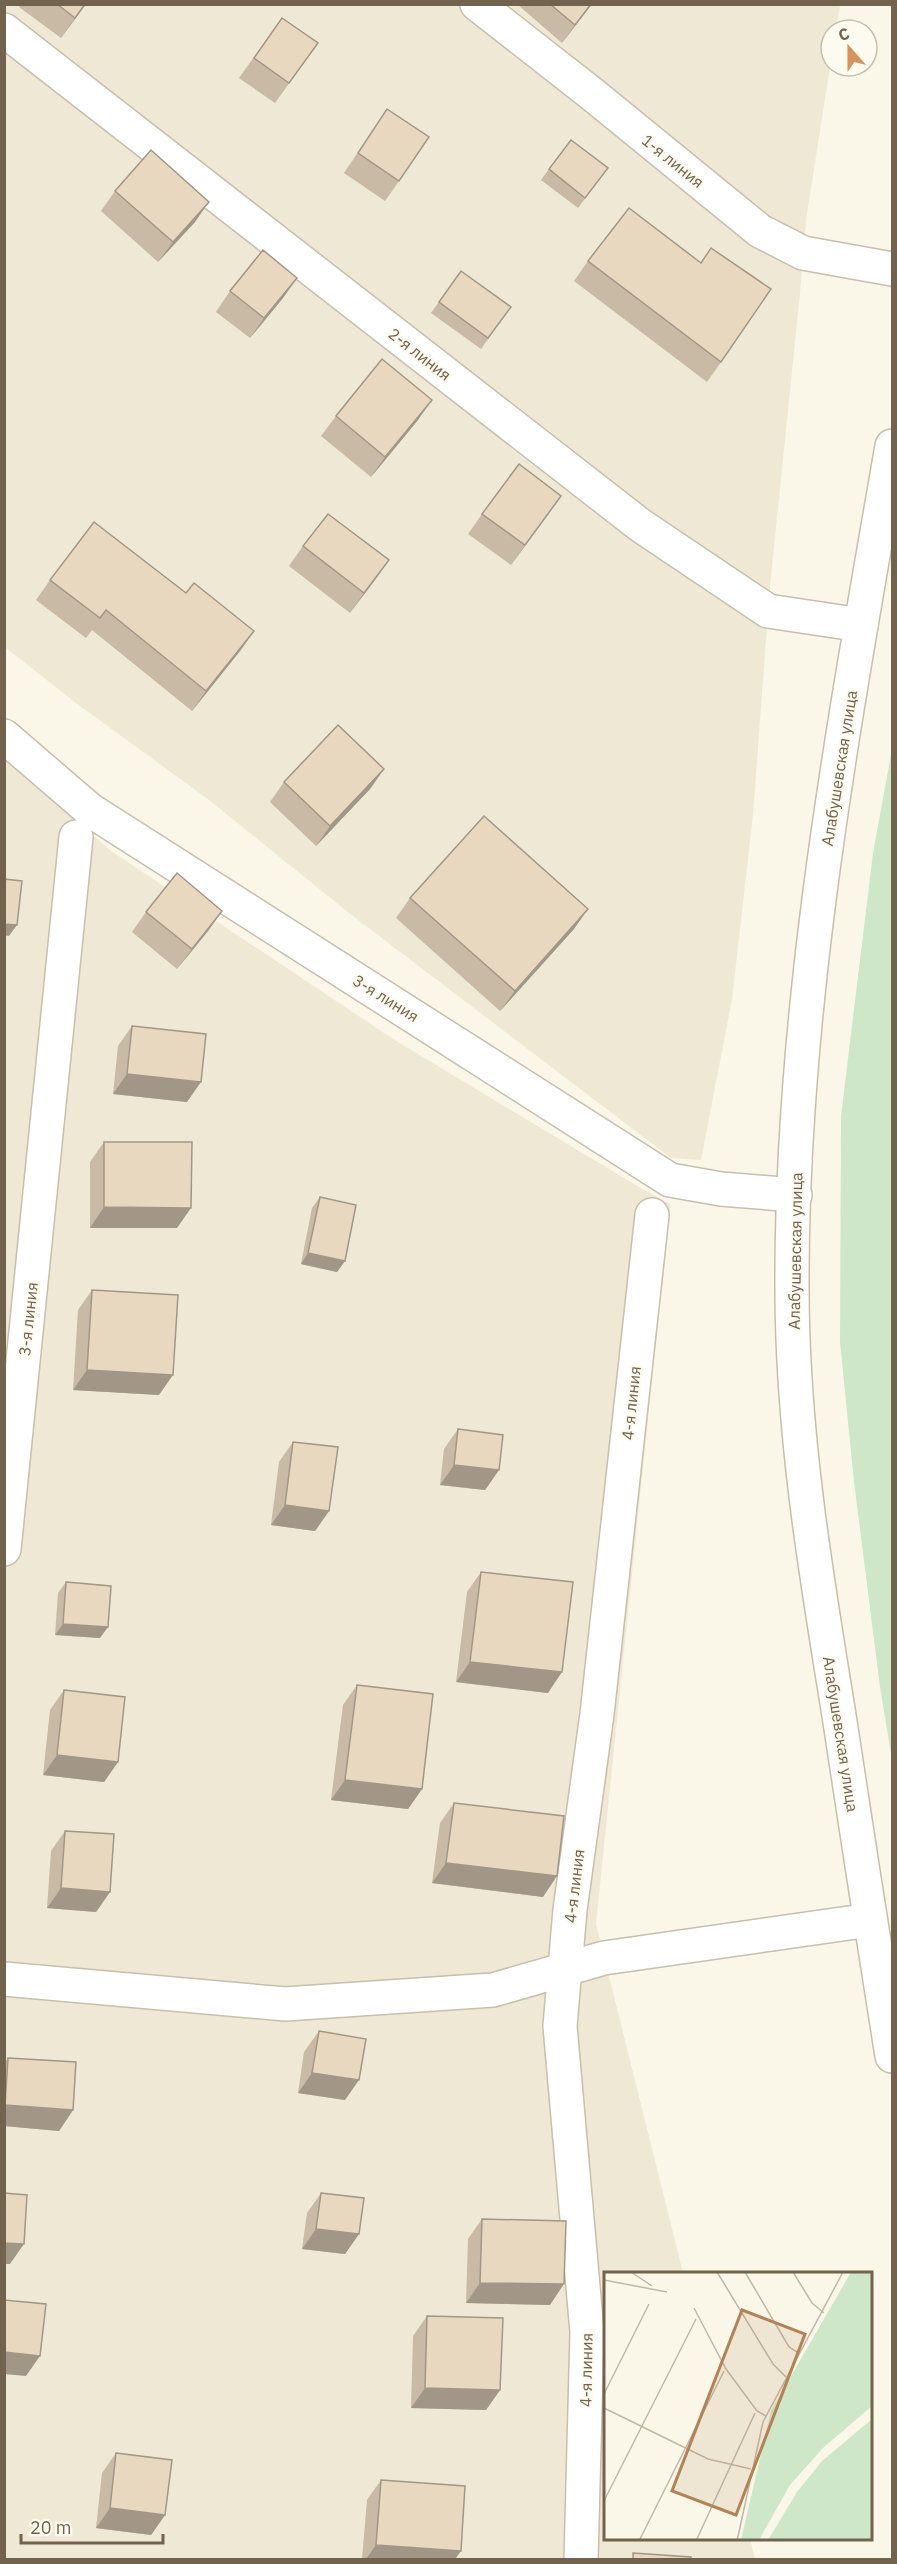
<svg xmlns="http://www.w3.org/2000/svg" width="897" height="2564" font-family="'IBM Plex Sans',sans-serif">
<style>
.residential{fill:#eee8d5}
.green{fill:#cee7c9}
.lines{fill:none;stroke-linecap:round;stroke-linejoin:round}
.street-casing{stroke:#c8bfad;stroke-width:36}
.secondary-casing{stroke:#c9bea9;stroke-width:36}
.street{stroke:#fff;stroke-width:33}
.secondary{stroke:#fff;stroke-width:33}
.wall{fill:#c8baa4}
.shaded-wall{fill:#a29786}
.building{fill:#e8d8bf;stroke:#a29786;stroke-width:1.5}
.labels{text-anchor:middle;stroke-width:4.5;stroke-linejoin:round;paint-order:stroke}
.street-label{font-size:16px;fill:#72634f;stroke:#fdfbef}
.inset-road{fill:none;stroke:#c0b8a6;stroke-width:1.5}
.view{fill:#b38257;fill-opacity:0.15;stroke:#b38257;stroke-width:3}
.inset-edge{fill:none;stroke:#72634f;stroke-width:3}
</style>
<rect width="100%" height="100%" fill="#faf7e9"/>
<g class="residential">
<polygon points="4,5 840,5 836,30 831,30 831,60 806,220 800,293 770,586 753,815 732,999 701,1160 671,1158 349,913 209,800 72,700 5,647"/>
<polygon points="4,757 111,851 393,1039 639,1187 670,1204 596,1924 683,2273 606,2273 606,2538 750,2539 755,2559 5,2559"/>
</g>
<polygon class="green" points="892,749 892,1760 880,1687 854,1482 840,1342 841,1116 873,853"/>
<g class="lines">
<g class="street-casing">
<g id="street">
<polyline points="477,4 592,94 760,231 803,253 892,269"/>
<polyline points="4,30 640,525 768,611 861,625"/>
<polyline points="4,736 90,810 670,1180 721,1189 795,1195"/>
<polyline points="4,1549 76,837"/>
<polyline points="4,1979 285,2004 493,1990 604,1958 870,1920"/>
<polyline points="581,2560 587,2332 560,2026 570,1910 597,1714 652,1215"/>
</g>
</g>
<g class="secondary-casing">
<path id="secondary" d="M892,446c-48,278 -101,558 -100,842 0,142 23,281 46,421 18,116 35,231 54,347"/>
</g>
<use href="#street" class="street"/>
<use href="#secondary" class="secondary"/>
</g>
<g class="wall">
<polygon points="21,4 86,4 61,38 19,7"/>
<polygon points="517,4 592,4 562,43"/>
<polygon points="282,18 318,43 275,103 239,78"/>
<polygon points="387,109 399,181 385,201 344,173"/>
<polygon points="608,168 578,208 541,180 549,169"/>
<polygon points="115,191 195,222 158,262 101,211"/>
<polygon points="588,261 701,263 721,362 707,382 574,281"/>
<polygon points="461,271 511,307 481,349 431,313"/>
<polygon points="297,278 283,298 250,338 216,312 230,291"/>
<polygon points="336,416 418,420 371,477 321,436"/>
<polygon points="482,514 547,516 511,565 468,534"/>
<polygon points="303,546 389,560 350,613 289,566"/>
<polygon points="50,580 186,593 254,631 240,651 192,711 92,630 86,638 36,600"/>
<polygon points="384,769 370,789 316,846 270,802 284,782"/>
<polygon points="410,898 574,929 500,1011 396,918"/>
<polygon points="222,911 208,931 177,969 132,932 146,912"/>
<polygon points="132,1026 187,1102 113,1094 118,1046"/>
<polygon points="104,1142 177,1228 90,1228 90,1162"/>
<polygon points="320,1197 345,1261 337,1272 301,1264 312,1208"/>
<polygon points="92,1290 159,1395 73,1390 78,1310"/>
<polygon points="458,1429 499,1470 485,1490 440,1485 444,1449"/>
<polygon points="293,1442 329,1511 315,1531 271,1525 279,1462"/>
<polygon points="481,1572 548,1693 456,1682 467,1592"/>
<polygon points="66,1582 100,1638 55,1635 58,1593"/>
<polygon points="357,1685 422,1789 408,1809 331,1800 343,1705"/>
<polygon points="64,1690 118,1762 104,1782 43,1775 50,1710"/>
<polygon points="454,1803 543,1897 432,1883 440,1823"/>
<polygon points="65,1831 110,1892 96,1912 47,1908 51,1851"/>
<polygon points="319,2031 345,2100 298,2093 304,2052"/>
<polygon points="8,2058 73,2110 59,2131 4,2126 4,2063"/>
<polygon points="321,2193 359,2234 345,2254 302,2249 307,2213"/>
<polygon points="482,2219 550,2305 466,2303 468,2239"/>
<polygon points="427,2316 500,2390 486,2410 411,2408 413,2336"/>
<polygon points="116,2453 165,2515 151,2535 96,2528 102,2473"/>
<polygon points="381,2480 461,2551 455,2559 362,2559 367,2500"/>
</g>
<g class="shaded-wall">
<polygon points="85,4 86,4 61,38 75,18"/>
<polygon points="591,4 592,4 562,43 575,25"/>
<polygon points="209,202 195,222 158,262 173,242"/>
<polygon points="297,278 283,298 250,338 264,318"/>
<polygon points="432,400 418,420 371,477 385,457"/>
<polygon points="561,496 547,516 511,565 525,545"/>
<polygon points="389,560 375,580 350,613 364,593"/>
<polygon points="254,631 240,651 192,711 206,691"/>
<polygon points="384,769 370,789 316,846 330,826"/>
<polygon points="588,909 574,929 500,1011 515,991"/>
<polygon points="222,911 208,931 177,969 192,949"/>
<polygon points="4,924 17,925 9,936 4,935"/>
<polygon points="127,1074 201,1082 187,1102 113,1094"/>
<polygon points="104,1207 191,1208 177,1228 90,1228"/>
<polygon points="308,1253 345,1261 337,1272 301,1264"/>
<polygon points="87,1370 173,1375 159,1395 73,1390"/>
<polygon points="454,1465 499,1470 485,1490 440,1485"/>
<polygon points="285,1505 329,1511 315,1531 271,1525"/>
<polygon points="63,1624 108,1627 100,1638 55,1635"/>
<polygon points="470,1662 562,1672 548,1693 456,1682"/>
<polygon points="57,1755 118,1762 104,1782 43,1775"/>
<polygon points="345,1780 422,1789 408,1809 331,1800"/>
<polygon points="446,1863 557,1876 543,1897 432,1883"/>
<polygon points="61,1888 110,1892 96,1912 47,1908"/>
<polygon points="312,2073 359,2080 345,2100 298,2093"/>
<polygon points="5,2105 73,2110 59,2131 4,2126"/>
<polygon points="316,2229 359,2234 345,2254 302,2249"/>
<polygon points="4,2243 24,2244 10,2264 4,2264"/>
<polygon points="480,2283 564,2284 550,2305 466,2303"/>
<polygon points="4,2352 40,2356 26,2376 4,2374"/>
<polygon points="425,2388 500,2390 486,2410 411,2408"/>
<polygon points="110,2508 165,2515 151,2535 96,2528"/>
<polygon points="376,2545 461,2551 455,2559 366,2559"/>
</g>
<g class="building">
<polygon points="57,4 85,4 75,18"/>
<polygon points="550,4 591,4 575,25"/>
<polygon points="282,18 318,43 289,83 254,58"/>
<polygon points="387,109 429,137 399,181 358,153"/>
<polygon points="571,140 608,168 585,198 549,169"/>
<polygon points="151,150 209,202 173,242 115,191"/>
<polygon points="629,208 701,263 711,248 771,289 721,362 588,261"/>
<polygon points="263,250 297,278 264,318 230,291"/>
<polygon points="461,271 511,307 488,338 439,302"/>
<polygon points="382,359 432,400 385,457 336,416"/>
<polygon points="519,464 561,496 525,545 482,514"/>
<polygon points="328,514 389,560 364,593 303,546"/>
<polygon points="94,522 186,593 194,583 254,631 206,691 106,610 100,618 50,580"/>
<polygon points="338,725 384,769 330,826 284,782"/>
<polygon points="484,816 588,909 515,991 410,898"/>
<polygon points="177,873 222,911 192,949 146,912"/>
<polygon points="4,879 22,881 17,925 4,924"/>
<polygon points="132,1026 206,1034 201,1082 127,1074"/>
<polygon points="104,1142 192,1142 191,1208 104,1207"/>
<polygon points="320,1197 356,1205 345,1261 308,1253"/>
<polygon points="92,1290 178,1295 173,1375 87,1370"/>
<polygon points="458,1429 503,1435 499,1470 454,1465"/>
<polygon points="293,1442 338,1447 329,1511 285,1505"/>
<polygon points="481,1572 573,1582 562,1672 470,1662"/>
<polygon points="66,1582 111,1586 108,1627 63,1624"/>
<polygon points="357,1685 433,1694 422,1789 345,1780"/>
<polygon points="64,1690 125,1697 118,1762 57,1755"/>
<polygon points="454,1803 564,1816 557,1876 446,1863"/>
<polygon points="65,1831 114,1834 110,1892 61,1888"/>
<polygon points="319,2031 366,2039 359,2080 312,2073"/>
<polygon points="8,2058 76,2062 73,2110 5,2105"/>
<polygon points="4,2193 27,2195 24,2244 4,2243"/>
<polygon points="321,2193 364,2198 359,2234 316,2229"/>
<polygon points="482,2219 566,2221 564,2284 480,2283"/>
<polygon points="4,2300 46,2304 40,2356 4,2352"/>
<polygon points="427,2316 503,2318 500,2390 425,2388"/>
<polygon points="116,2453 172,2460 165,2515 110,2508"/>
<polygon points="381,2480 465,2486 461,2551 376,2545"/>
<polygon points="633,2553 691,2557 691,2559 633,2559"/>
</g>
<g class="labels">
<g class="street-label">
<text transform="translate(673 161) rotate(39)" y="6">1-я линия</text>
<text transform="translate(420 354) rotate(38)" y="6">2-я линия</text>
<text transform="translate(839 768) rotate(-81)" y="6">Алабушевская улица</text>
<text transform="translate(386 998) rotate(32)" y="6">3-я линия</text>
<text transform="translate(795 1251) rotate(-89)" y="6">Алабушевская улица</text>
<text transform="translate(28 1319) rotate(-84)" y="6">3-я линия</text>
<text transform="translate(631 1403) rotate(-84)" y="6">4-я линия</text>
<text transform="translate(841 1734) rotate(81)" y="6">Алабушевская улица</text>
<text transform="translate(574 1886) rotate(-83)" y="6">4-я линия</text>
<text transform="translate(586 2370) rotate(-89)" y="6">4-я линия</text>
</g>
</g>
<g transform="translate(604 2272)">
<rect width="268" height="268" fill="#faf7e9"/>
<path d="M247,0h21v134l-49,42 -33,37 -31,55h-18l30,-129zM268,147v121h-104l29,-48 25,-31z" fill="#cee7c9"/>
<path class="inset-road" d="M27,0l21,14M113,0l56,92 13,13M141,0l44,75 11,7M189,0l19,31 12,10M0,8l63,12M90,36l32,61 31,42 9,5M0,122l45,-90M0,136l104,51 43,10M0,229l92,-182M35,269l85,-170M92,269l59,-128M133,269l26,-119 80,-150"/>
<path class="view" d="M138,38l63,24 -69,181 -64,-24z"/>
<rect width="268" height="268" class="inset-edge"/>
</g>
<rect width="897" height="2564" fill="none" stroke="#72634f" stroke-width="12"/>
<g transform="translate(849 48) rotate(339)"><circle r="28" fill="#fdfbef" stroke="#c5beaf" stroke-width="1.5"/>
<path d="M0-4.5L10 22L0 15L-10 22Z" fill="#d6935c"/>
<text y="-9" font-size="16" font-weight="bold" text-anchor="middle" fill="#72634f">С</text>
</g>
<path d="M21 2534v9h142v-9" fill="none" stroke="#72634f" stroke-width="3"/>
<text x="30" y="2534" font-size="18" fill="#72634f" stroke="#fdfbef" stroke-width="4.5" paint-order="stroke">20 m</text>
</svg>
